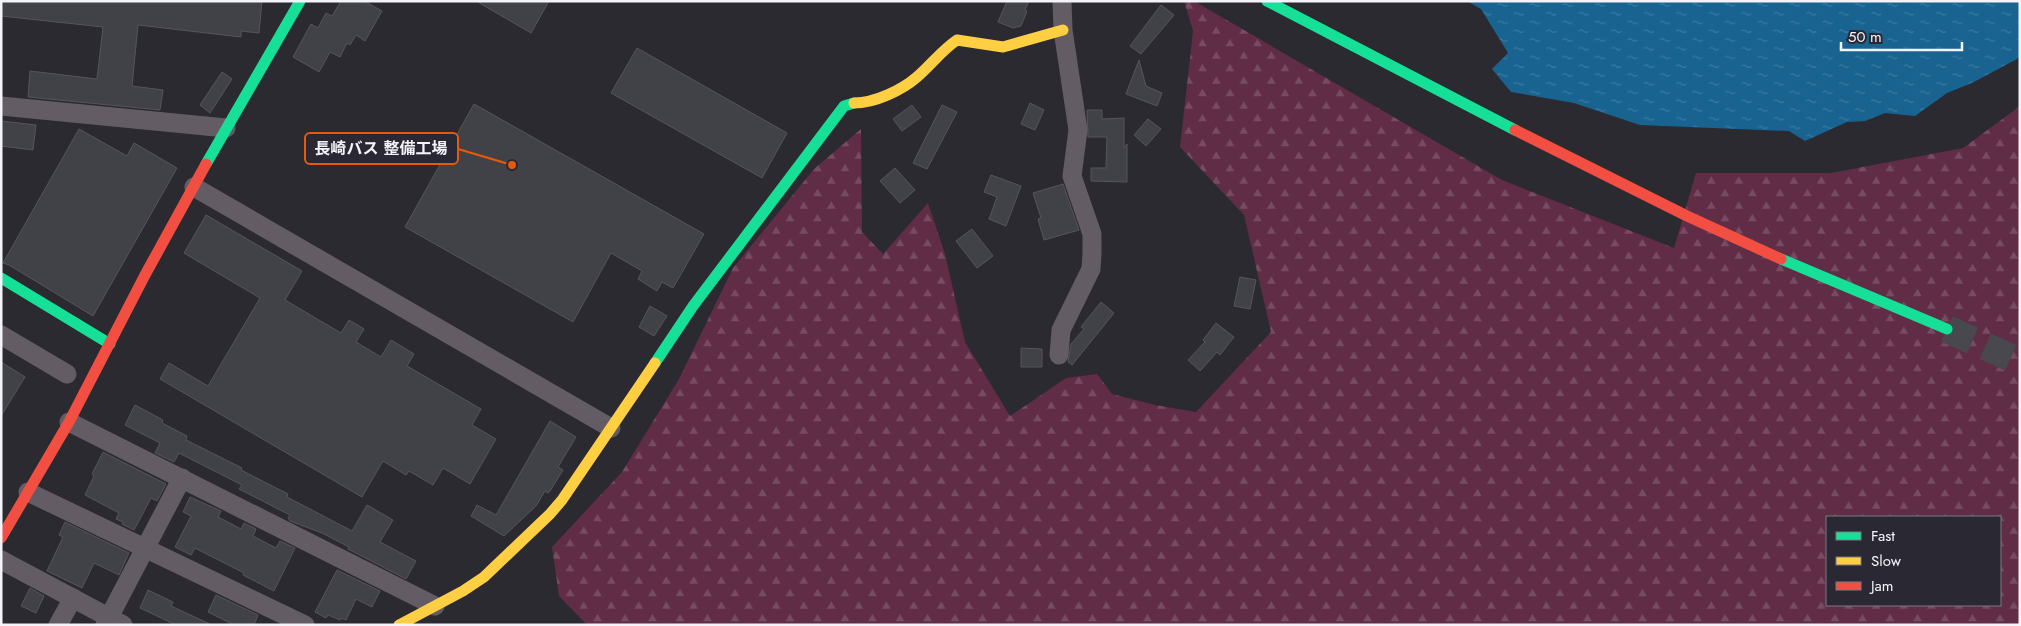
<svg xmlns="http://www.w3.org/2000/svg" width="2021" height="626" font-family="Jost,'Noto Sans JP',sans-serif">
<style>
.forest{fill:url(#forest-firs);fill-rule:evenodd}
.water{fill:url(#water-ripples)}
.building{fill:#414247;stroke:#55555a}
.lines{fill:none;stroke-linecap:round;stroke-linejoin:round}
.secondary-tunnel{stroke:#49484e;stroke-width:28;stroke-dasharray:28 14;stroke-linecap:butt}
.street{stroke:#635c64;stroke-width:19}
.fast{stroke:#16e098;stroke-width:11}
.slow{stroke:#ffcf43;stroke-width:11}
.jam{stroke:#f24e42;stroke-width:11}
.leader{fill:none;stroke:#e8590c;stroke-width:2}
.callout-dot{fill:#e8590c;stroke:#2a2832;stroke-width:2}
.callout{fill:#2a2832;stroke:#e8590c;stroke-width:2}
.callout-label{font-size:16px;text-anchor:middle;font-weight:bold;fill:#f4f3fa}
</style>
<defs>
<pattern id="forest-firs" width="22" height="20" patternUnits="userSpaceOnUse" patternTransform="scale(1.25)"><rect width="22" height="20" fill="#602c46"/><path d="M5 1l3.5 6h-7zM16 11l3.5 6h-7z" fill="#774b62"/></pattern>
<pattern id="water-ripples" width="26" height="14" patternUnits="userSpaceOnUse" patternTransform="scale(1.25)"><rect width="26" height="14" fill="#196390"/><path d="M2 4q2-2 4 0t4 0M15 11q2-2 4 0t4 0" fill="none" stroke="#3b7aa0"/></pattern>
</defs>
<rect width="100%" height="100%" fill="#2b2a30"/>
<path class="forest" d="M1184,1h10l308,179 172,68 22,-75h135l132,-25 57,-42v519h-1433l-28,-29 -7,-49 70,-75 57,-93 54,-111 81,-99 47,-40 1,103 21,22 45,-51 17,51 20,88 45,74 56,-38 31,-4 15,20 43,11 41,7 75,-80 -27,-117 -64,-68 13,-116zM1827,517h173v88h-173z"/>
<polygon class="water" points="1467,1 2020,1 2020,55 2017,59 1972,83 1947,93 1915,116 1885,113 1865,121 1847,122 1805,141 1789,131 1640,125 1574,103 1511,92 1492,69 1508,53 1481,9"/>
<g class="building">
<polygon points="1,1 262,1 259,33 241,31 241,37 138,25 132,86 163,90 160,110 28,97 30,71 97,79 103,27 1,16"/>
<polygon points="341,1 364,1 382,11 365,41 356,35 350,45 347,43 340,57 330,52 319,72 293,57 311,24 318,28 326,13 332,16"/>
<polygon points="476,1 549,1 531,33"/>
<polygon points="1007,1 1029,1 1025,10 1027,11 1021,26 1013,28 998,22"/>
<polygon points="1161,5 1174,15 1141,54 1130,46"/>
<polygon points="637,48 787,133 762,178 611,93"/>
<polygon points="1139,60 1146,86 1162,93 1157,106 1126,94"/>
<polygon points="222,72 232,79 210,113 200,105"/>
<polygon points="1030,103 1044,110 1035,130 1021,124"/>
<polygon points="474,104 704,234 673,288 662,282 657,291 638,279 642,271 611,253 573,322 405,227"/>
<polygon points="912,105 921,117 902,131 893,119"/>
<polygon points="942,105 957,112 927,169 913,163"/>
<polygon points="1087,110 1102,110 1102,119 1124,118 1124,148 1127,144 1127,182 1091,181 1091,168 1106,168 1107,137 1088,137"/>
<polygon points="1148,119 1161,129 1146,146 1134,135"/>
<polygon points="1,121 36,125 33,150 1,146"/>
<polygon points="79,129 127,156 134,143 177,168 93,316 9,265 3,263"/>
<polygon points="895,168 915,190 900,203 880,181"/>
<polygon points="991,175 1021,186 1006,226 989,219 997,197 984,192"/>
<polygon points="1063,184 1079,230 1044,240 1038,219 1041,218 1033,193"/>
<polygon points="206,215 302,271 285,300 341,333 349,320 364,329 356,342 381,357 391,340 414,354 407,366 481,409 472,425 496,439 470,484 443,468 433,485 409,471 406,475 383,461 362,497 160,379 169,363 208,386 260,298 184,253"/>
<polygon points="972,229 993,256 977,268 956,241"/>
<polygon points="1240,277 1256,280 1250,309 1234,306"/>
<polygon points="1101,302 1114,313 1072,365 1068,362 1071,344 1084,329 1081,327"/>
<polygon points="650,306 667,316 654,336 639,327"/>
<polygon points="1216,323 1234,337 1220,355 1217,352 1200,371 1188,360 1205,342 1203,340"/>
<polygon points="1021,348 1042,349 1042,367 1021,367"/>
<polygon points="1,362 25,377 1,416"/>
<polygon points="135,405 163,420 162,423 187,436 186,440 242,468 241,470 288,494 287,497 352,531 367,505 393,520 380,542 416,561 406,579 348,549 349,547 322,533 290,521 288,518 290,515 239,489 242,485 179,453 174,462 155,453 160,443 125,425"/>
<polygon points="550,421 576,437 558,467 563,470 550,491 548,493 545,491 536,506 504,536 471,516 477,505 496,515"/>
<polygon points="103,452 166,484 157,501 151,498 134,530 122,524 123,522 116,519 119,513 85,495 94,476 92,474"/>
<polygon points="190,497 221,511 218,517 241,529 244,523 256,529 253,536 276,548 280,541 295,548 274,591 243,575 244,573 195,548 191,555 175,547 191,516 183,512"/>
<polygon points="65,522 129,553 119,575 94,563 82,588 47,571 63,537 59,535"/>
<polygon points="337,570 380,591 372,607 356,599 346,620 341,618 340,620 328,615 326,618 315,612"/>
<polygon points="30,588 44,596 36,613 21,606"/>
<polygon points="148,590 173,602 171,606 212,625 176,625 140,608"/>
<polygon points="216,595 258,615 254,625 234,625 208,612"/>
</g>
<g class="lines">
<polyline class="secondary-tunnel" points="1947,329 2020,362"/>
<g class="street">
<polyline points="1,106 226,128"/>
<polyline points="194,187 611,428"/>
<polyline points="1,335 67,374"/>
<polyline points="1059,355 1061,330 1091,269 1092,254 1092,234 1072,176 1078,130 1063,30 1062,1"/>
<polyline points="69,422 435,606"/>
<polyline points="28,492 305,625"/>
<polyline points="1,560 123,625"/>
<polyline points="58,625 73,598"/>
<polyline points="105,625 182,478"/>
</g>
<g class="fast">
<polyline points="1267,1 1515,130"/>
<polyline points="206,164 300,1"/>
<polyline points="1781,259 1947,329"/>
<polyline points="1,278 110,344"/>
<polyline points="655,363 693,306 844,106 854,103"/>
</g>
<g class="slow">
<path d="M854,103c21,0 48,-13 63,-26 14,-12 25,-27 40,-37l46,7 60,-17"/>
<polyline points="399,625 463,591 484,577 550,514 562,500 655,363"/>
</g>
<g class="jam">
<polyline points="1515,130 1687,216 1781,259"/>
<polyline points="1,538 69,422 145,275 206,164"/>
</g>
</g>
<path class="leader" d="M512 165L458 149"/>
<circle class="callout-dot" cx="512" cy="165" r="5"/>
<rect class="callout" x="305" y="133" width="153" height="31" rx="5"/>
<g class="callout-label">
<text x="381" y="154">長崎バス 整備工場</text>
</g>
<rect width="2021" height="626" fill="none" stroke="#f4f3fa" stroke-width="5"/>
<rect x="1826" y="516" width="175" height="90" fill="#2a2832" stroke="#7b7982"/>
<rect x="1836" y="532" width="25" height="8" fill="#16e098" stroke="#7b7982"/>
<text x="1871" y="541" font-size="15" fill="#f4f3fa">Fast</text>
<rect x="1836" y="557" width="25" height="8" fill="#ffcf43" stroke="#7b7982"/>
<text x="1871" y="566" font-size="15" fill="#f4f3fa">Slow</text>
<rect x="1836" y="582" width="25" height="8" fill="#f24e42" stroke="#7b7982"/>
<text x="1871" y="591" font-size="15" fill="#f4f3fa">Jam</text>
<path d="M1841 42v8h121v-8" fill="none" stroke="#f4f3fa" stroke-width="2.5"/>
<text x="1848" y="42" font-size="15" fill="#f4f3fa" stroke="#2a2832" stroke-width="4" paint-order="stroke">50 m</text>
</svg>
